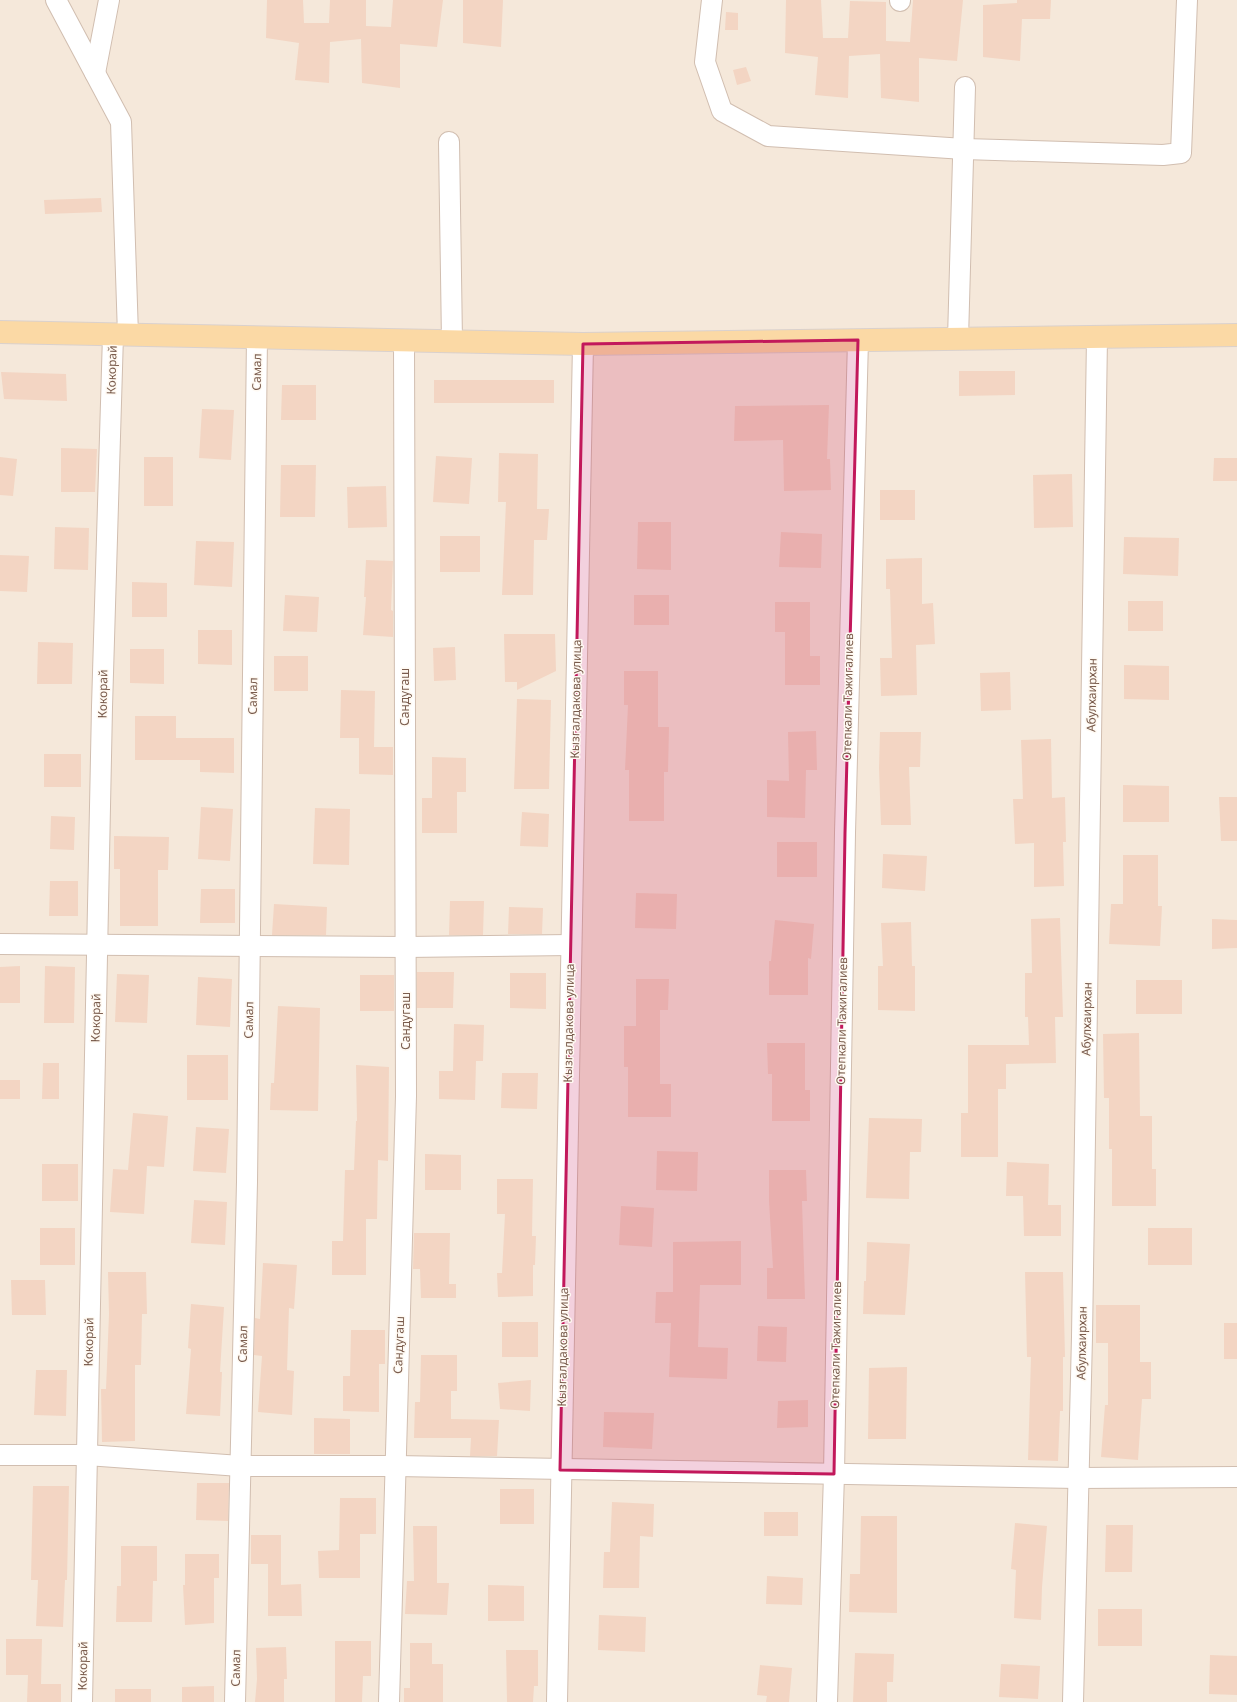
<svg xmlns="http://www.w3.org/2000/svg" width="1237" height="1702" font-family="'Noto Sans',sans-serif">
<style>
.residential{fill:#f5e8da}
.building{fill:#f3d5c3}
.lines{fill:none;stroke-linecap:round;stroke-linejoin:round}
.minor-casing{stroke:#d1beb0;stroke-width:22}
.major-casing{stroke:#dad1cd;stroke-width:24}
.minor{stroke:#fff;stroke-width:20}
.major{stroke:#fbd9a5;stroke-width:22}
.marked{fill:#c2185b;fill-opacity:0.2;stroke:#c2185b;stroke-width:3;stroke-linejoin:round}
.labels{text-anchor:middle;stroke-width:3;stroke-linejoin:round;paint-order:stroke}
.street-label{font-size:12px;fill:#7a5c4d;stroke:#fffaf3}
</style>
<rect width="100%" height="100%" fill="#fdf6ec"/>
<rect class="residential" x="0" y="0" width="1237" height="1702"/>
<g class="building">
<polygon points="267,0 303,0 304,23 329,23 330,0 366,0 366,26 391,27 393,0 443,0 437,47 400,44 400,88 362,83 361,39 330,42 329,83 295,80 299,43 266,38"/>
<polygon points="463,0 503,0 501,47 463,43"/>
<polygon points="786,0 821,0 823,38 848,38 850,1 886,2 886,41 910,42 913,0 963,0 957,61 919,58 919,102 881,98 880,54 849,56 848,98 815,95 818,57 785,53"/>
<polygon points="1017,0 1051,0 1050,19 1022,19 1020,61 983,57 983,5 1017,3"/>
<polygon points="726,12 738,13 738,30 725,30"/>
<polygon points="746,67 751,81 737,85 733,70"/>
<polygon points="101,198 102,212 45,214 44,200"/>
<polygon points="959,371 1015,371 1015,395 959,396"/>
<polygon points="1,372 66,374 67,401 4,399"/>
<rect x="434" y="380" width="120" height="23"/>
<polygon points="282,385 316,385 316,420 281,420"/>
<polygon points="829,405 827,459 830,459 831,490 784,491 783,440 734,441 735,406"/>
<polygon points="202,409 234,410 231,460 199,458"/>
<polygon points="61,448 97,449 95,492 61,492"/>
<polygon points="499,453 538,454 537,509 549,509 547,540 534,540 533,595 502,595 506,502 498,502"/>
<polygon points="436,456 472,458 469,504 433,502"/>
<polygon points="0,457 17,459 13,496 0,495"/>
<rect x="144" y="457" width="29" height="49"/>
<polygon points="1214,458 1237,458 1237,481 1213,481"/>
<polygon points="281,465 316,465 315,517 280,517"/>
<polygon points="1072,474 1073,527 1034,528 1033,475"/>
<polygon points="386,486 387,527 348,528 347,487"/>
<rect x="880" y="490" width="35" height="30"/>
<polygon points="638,522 671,522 671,570 637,569"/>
<polygon points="55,527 89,528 88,570 54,569"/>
<polygon points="781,532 822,534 821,568 779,567"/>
<rect x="440" y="536" width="40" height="36"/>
<polygon points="1124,537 1179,538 1178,576 1123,574"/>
<polygon points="196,541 234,542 232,587 194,585"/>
<polygon points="0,555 29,556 27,592 0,591"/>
<polygon points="922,558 922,604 933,603 935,644 916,645 917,695 881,696 880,658 892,658 890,589 886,589 886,559"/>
<polygon points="366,560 393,561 391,610 393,611 393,637 363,635 366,597 364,597"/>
<polygon points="132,582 167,583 167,617 132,617"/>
<polygon points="285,595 319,597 317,632 283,631"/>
<rect x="634" y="595" width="35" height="30"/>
<rect x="1128" y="601" width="35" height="30"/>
<polygon points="775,602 810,602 810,656 820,656 820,685 785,685 785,632 775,632"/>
<polygon points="198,630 232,630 232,665 198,664"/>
<polygon points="504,634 555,634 556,671 517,690 517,682 505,682"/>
<polygon points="38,642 73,643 72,684 37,684"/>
<polygon points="455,647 456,680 434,681 433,648"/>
<polygon points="130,649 164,649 164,684 130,683"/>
<rect x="274" y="656" width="34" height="35"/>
<polygon points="1124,665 1169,666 1169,700 1124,699"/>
<polygon points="624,671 658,671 658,727 669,727 668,772 664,772 664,821 629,821 629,770 625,770 628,705 624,705"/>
<polygon points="1010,672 1011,710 981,711 980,673"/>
<polygon points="341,690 375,691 374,747 393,747 393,775 359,774 359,738 340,738"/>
<polygon points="517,699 551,700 549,789 514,789"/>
<polygon points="135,716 176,716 176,738 234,738 234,773 200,772 200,760 135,760"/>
<polygon points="816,731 817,770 806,770 805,818 767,817 767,780 789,781 788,732"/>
<polygon points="880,732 921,732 920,767 909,767 911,825 881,825 879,768"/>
<polygon points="1051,739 1052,798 1065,797 1066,842 1063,842 1064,886 1034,887 1034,843 1015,844 1013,799 1023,799 1021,740"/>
<rect x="44" y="754" width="37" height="33"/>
<polygon points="432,757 466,758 466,792 457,792 457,833 422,833 422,798 432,798"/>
<polygon points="1123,785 1169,786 1169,822 1123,822"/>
<polygon points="1219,797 1237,797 1237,841 1221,841"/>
<polygon points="201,807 233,809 230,861 198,859"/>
<polygon points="315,808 350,809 349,865 313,864"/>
<polygon points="522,812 549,814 548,847 520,846"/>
<polygon points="51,816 75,817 74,850 50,849"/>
<polygon points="114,836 169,837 168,870 158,870 158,926 120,926 120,869 114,869"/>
<rect x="777" y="842" width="40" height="35"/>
<polygon points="883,854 927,856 925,891 882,888"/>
<polygon points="1123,855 1158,855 1158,906 1162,906 1160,946 1109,944 1111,904 1123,904"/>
<polygon points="50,881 78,881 78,916 49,916"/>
<polygon points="201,889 235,889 235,923 200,923"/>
<polygon points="636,893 677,894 676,929 635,928"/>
<polygon points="450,901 484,901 483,935 449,935"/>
<polygon points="274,904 327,907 326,935 272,935"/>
<polygon points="509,907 543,908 542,934 508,934"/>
<polygon points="1060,918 1063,1017 1055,1017 1056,1063 1006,1064 1006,1089 998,1089 998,1157 961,1157 961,1113 968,1113 968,1045 1029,1045 1028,1017 1025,1017 1025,973 1032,973 1031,919"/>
<polygon points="1212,919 1237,920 1237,948 1212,949"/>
<polygon points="775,920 814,924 811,959 808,958 808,995 769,995 769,961 771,961"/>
<polygon points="911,922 912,966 915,966 915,1011 878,1010 878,966 883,966 881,923"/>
<polygon points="20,966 20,1003 0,1003 0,967"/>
<polygon points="45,966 75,967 74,1023 44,1023"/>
<polygon points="417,972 454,972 453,1008 417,1008"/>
<polygon points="510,973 546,973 546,1009 510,1008"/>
<polygon points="117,974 149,975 147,1023 115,1022"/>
<rect x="360" y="975" width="34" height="36"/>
<polygon points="198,977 232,979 230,1027 196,1025"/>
<polygon points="636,979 669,979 668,1010 660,1010 660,1084 671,1084 671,1117 628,1117 628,1067 624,1067 624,1026 636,1026"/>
<rect x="1136" y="980" width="46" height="34"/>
<polygon points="278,1006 320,1008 318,1111 270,1110 271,1083 274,1083"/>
<polygon points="454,1024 484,1025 483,1061 476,1061 475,1100 439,1099 439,1071 453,1071"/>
<polygon points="1139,1033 1140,1116 1152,1116 1152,1169 1156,1169 1156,1206 1112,1206 1112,1149 1109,1149 1109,1098 1104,1098 1103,1034"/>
<polygon points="767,1043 805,1043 805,1090 810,1090 810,1121 772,1121 772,1074 768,1074"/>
<rect x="187" y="1055" width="41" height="45"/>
<polygon points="43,1063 59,1063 59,1099 42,1099"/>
<polygon points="356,1065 389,1067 388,1161 378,1160 377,1219 366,1219 366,1275 332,1275 332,1241 343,1241 345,1170 354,1170 356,1121 357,1121"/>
<polygon points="502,1073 538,1073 537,1109 501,1108"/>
<rect x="0" y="1080" width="20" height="19"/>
<polygon points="133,1113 168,1116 164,1167 147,1166 144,1214 110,1212 113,1169 128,1170"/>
<polygon points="869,1118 922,1119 921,1152 910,1152 909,1199 866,1198"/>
<polygon points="196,1127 229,1129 226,1173 193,1171"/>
<polygon points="657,1151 698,1152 697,1191 656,1190"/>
<polygon points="425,1154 461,1155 461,1190 425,1190"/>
<polygon points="1007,1162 1049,1164 1048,1205 1061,1205 1061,1236 1024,1236 1023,1196 1006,1196"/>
<rect x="42" y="1164" width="36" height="37"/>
<polygon points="769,1170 806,1170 807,1201 802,1201 805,1299 767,1299 767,1268 773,1268 769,1201"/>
<polygon points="497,1179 533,1179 532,1236 536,1236 535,1265 533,1265 533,1296 498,1297 497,1273 502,1273 505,1214 497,1214"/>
<polygon points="194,1200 227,1202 225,1245 191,1243"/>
<polygon points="621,1206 654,1208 652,1247 619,1245"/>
<rect x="40" y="1228" width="35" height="37"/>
<rect x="1148" y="1228" width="44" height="37"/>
<polygon points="414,1233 450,1233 449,1284 456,1284 456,1298 421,1298 420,1269 413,1269"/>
<polygon points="741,1241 741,1285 700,1285 698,1347 728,1348 727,1379 669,1377 671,1323 655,1323 656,1292 673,1292 673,1242"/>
<polygon points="867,1242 910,1244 905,1315 863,1314 864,1281 866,1281"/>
<polygon points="263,1263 297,1265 294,1309 289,1308 287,1370 294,1371 292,1415 258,1412 262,1356 254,1355 255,1318 260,1319"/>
<polygon points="108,1272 146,1272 147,1314 142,1314 141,1365 135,1365 135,1441 102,1442 101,1389 106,1389 109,1314"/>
<polygon points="1025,1272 1063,1272 1065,1357 1063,1357 1063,1411 1060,1411 1058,1461 1028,1460 1031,1357 1027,1357"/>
<polygon points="11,1280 45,1280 46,1315 12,1315"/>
<polygon points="191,1304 224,1307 220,1372 222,1372 220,1416 186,1414 191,1349 188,1348"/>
<polygon points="1096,1305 1140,1305 1140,1362 1151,1362 1151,1399 1142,1399 1138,1460 1101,1457 1105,1405 1108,1405 1108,1343 1096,1343"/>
<rect x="502" y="1322" width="36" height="35"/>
<rect x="1224" y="1323" width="13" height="36"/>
<polygon points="758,1326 787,1327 786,1362 757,1361"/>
<polygon points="351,1330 385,1330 385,1364 379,1364 379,1412 343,1411 343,1376 350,1376"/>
<polygon points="421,1355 457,1355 457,1391 451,1391 451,1419 499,1420 497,1456 470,1456 471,1438 414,1438 415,1402 420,1402"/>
<polygon points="907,1367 906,1439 868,1439 869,1368"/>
<polygon points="36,1370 67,1370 66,1416 34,1415"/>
<polygon points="531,1380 530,1411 500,1409 498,1383"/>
<polygon points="808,1400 808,1427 777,1428 778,1401"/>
<polygon points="604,1412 654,1413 652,1449 603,1447"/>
<polygon points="314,1418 350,1419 350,1454 314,1454"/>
<polygon points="197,1483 229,1483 228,1521 196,1520"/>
<polygon points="33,1486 69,1486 67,1580 65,1580 63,1627 36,1626 38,1580 31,1580"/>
<rect x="500" y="1489" width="34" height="35"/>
<polygon points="340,1498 376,1498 376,1534 360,1534 360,1578 319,1578 318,1551 339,1550"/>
<polygon points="612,1502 654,1504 653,1537 640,1536 639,1588 603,1588 604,1552 610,1552"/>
<rect x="764" y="1512" width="34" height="24"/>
<polygon points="861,1516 897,1516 897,1613 849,1612 850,1574 860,1574"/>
<polygon points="1015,1523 1047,1526 1042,1587 1041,1620 1014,1618 1016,1570 1011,1569"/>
<polygon points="1106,1525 1133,1525 1132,1572 1105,1572"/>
<polygon points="413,1526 437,1526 437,1583 449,1583 447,1615 405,1614 407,1581 414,1581"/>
<polygon points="251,1535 281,1535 281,1585 301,1584 302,1616 268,1616 268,1564 251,1564"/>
<polygon points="121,1546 157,1546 157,1581 153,1581 152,1622 116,1622 117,1586 121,1586"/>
<polygon points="185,1554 219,1554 219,1578 214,1578 214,1623 185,1625 183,1585 185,1585"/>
<polygon points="767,1576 803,1578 802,1605 766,1604"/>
<polygon points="488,1585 524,1586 524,1621 488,1621"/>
<rect x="1098" y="1609" width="44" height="37"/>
<polygon points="599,1615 646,1617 645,1652 598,1650"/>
<polygon points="6,1639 42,1639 41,1684 61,1684 61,1702 27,1702 28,1675 6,1675"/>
<polygon points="335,1641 371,1641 371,1676 363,1676 362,1702 335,1702"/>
<polygon points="410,1643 432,1643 432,1664 443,1664 443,1702 404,1702 404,1688 410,1688"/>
<polygon points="286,1647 287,1679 284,1679 284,1702 255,1702 257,1679 256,1648"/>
<polygon points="506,1650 538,1650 538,1686 534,1686 533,1702 507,1702"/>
<polygon points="855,1653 894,1654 893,1682 887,1682 887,1702 853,1702"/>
<polygon points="1210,1655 1237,1656 1237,1695 1209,1694"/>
<polygon points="1001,1664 1040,1666 1038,1699 999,1697"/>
<polygon points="760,1665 792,1668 789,1702 766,1702 767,1696 757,1695"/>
<polygon points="214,1686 214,1702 182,1702 182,1687"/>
<rect x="115" y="1689" width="36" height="13"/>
</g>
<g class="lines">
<g class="minor-casing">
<g id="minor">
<polyline points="56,0 121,122 128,335"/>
<polyline points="712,0 705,62 722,111 768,136 964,149 1163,155 1181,153 1187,0"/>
<polyline points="900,1 900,0"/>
<polyline points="95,73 109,0"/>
<polyline points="449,142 452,341"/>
<polyline points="958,339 965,87"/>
<polyline points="0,944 406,947 571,945"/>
<polyline points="0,1455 87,1455 240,1466 396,1466 1078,1478 1237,1477"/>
<polyline points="82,1702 102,707 113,335"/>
<polyline points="235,1702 247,1182 257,337"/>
<polyline points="389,1702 406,1096 404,340"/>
<polyline points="557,1702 583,344"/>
<polyline points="827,1702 834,1474 845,833 858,340"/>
<polyline points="1073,1702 1082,1337 1097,337"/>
</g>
</g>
<g class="major-casing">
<polyline id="major" points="0,332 583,344 1237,335"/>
</g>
<use href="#minor" class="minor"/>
<use href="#major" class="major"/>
</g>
<path class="marked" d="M858,340l-13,493 -11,641 -274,-4 23,-1126z"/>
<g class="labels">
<g class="street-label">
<text transform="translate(112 370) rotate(-88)" y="4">Кокорай</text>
<text transform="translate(257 372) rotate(-89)" y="4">Самал</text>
<text transform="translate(103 694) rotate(-89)" y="4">Кокорай</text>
<text transform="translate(1092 695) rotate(-89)" y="4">Абулхаирхан</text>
<text transform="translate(253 696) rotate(-89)" y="4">Самал</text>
<text transform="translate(405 697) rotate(-90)" y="4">Сандугаш</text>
<text transform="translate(848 697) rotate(-89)" y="4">Отепкали Тажигалиев</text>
<text transform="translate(576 699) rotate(-89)" y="4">Кызгалдакова улица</text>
<text transform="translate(96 1018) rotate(-89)" y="4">Кокорай</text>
<text transform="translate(1087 1019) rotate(-89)" y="4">Абулхаирхан</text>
<text transform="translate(249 1020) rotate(-89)" y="4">Самал</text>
<text transform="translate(406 1021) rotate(-90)" y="4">Сандугаш</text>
<text transform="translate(842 1021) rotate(-89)" y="4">Отепкали Тажигалиев</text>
<text transform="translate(569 1023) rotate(-89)" y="4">Кызгалдакова улица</text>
<text transform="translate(89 1342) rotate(-89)" y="4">Кокорай</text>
<text transform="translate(1082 1343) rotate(-89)" y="4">Абулхаирхан</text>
<text transform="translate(243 1344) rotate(-89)" y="4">Самал</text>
<text transform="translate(399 1345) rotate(-88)" y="4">Сандугаш</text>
<text transform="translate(836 1345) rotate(-89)" y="4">Отепкали Тажигалиев</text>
<text transform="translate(563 1347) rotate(-89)" y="4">Кызгалдакова улица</text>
<text transform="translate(83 1666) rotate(-89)" y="4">Кокорай</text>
<text transform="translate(236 1668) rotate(-89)" y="4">Самал</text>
</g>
</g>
</svg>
